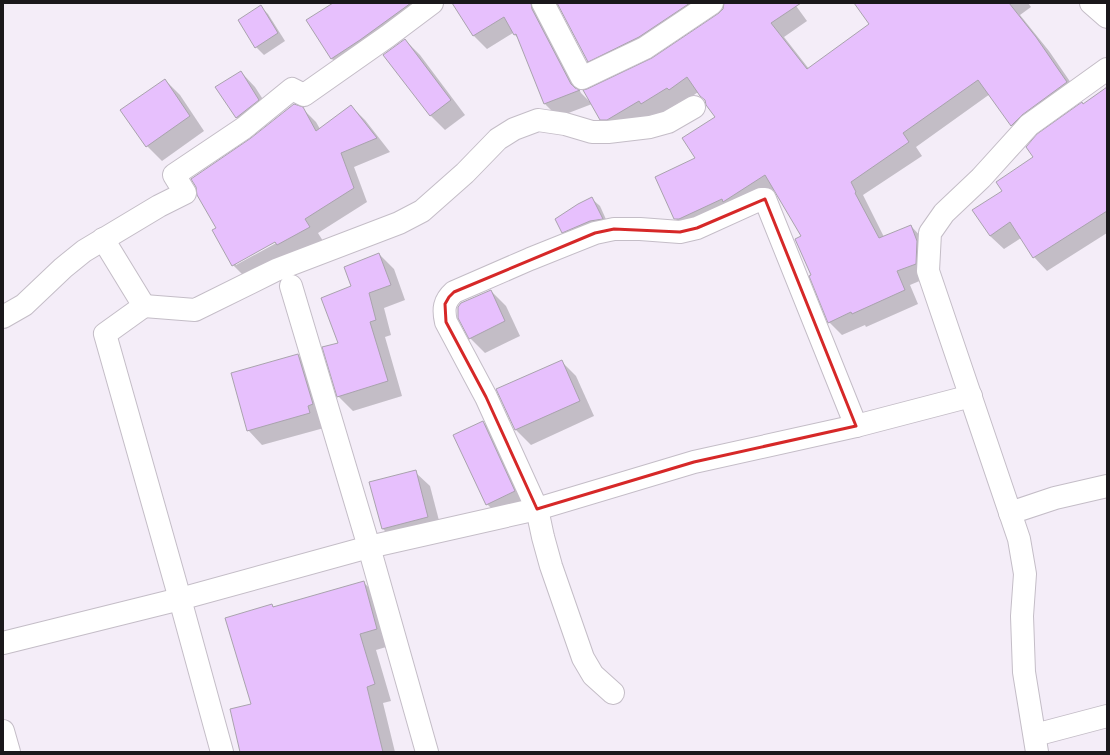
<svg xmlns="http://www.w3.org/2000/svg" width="1110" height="755" font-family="'Titillium Web',sans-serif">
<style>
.shadow{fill:#0003;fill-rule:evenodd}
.building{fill:#e7c0fd;stroke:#a9a3ad}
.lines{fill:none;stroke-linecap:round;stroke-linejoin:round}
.minor-casing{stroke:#c4bdc7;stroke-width:24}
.tertiary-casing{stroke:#c4bdc7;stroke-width:24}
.minor{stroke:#fff;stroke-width:22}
.tertiary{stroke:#fff;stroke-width:22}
.marked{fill:none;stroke:#d62828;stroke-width:3;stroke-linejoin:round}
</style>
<rect width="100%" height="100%" fill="#f4edf8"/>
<g class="shadow">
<polygon points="335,3 452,3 450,4 444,4 438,6 345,72 332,59"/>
<path d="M453,3h341l13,18 -23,16 25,32 61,-45 -15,-21h173l3,4 -11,8 29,36 31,45 -55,43 -13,-14 -22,-31 -74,53 6,9 -59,39 21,42 27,-11 13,14 5,37 -19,8 8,19 -52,23 -1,-2 -23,10 -13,-13 -17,-46 -10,-39 -27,-47 -38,24 -48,18 -14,-14 22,-60 19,-41 -10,-17 -8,-8 -15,11 -2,-2 -26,16 -2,-3 -32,18h-6l-14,-13 -9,-15 -34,13 -13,-13 -25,-64 -7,-7 -26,16 -13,-13zM558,3l30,58 14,13 117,-68 6,-2 -1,5 -4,5 -131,87 -8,-8 -36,-70 5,-18z"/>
<polygon points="261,7 268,14 285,41 264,55 256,47 239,21"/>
<polygon points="405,40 420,55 465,115 445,130 430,115"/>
<polygon points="241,72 255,87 273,115 251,132 237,118 217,87"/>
<polygon points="165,80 180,95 204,131 162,161 147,146 122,110"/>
<polygon points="1107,93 1107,233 1047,271 1034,257 1021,238 1004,249 990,236 1003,191 1083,105"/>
<path d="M351,106l14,14 25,32 -36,15 13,35 -49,31 5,8 -76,38 -14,-14 -16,-36 85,-121 14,14 4,7zM279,239l1,2 -44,24v-3z"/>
<polygon points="592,199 600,206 609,226 570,240 563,232"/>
<polygon points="379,254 394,269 405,300 384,308 391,335 385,337 402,396 353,411 338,396 339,344 352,287"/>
<polygon points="491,291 506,306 520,336 485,353 470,338"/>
<polygon points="298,355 313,370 324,428 262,445 248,430"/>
<polygon points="561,361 576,376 594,416 531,445 516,430 497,390"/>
<polygon points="483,422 498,437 529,506 502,519 487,504"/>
<polygon points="415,472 430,486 442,532 398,544 383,529"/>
<polygon points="363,582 380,598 393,645 376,650 391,701 383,703 395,752 244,752 272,605 275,608"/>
</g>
<g class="building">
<polygon points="333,3 411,3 360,40 331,59 306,20"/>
<polygon points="452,3 531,3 532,9 571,84 575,88 580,90 544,104 516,34 514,35 504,17 473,36"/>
<polygon points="557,3 690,3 639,37 588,62"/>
<polygon points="724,3 801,3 771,23 807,69 869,24 854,3 1009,3 1036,37 1067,82 1022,115 1011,126 978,80 903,133 909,142 851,182 856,192 855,193 879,238 911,225 917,241 916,264 897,271 905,290 852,314 851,312 828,323 809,276 811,275 795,239 801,236 765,175 723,202 722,199 679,219 674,219 655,177 695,158 682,138 715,117 706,105 705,100 700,96 687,77 669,90 667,88 641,104 639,101 607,120 600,120 583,90 587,89 652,58 719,13 723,9"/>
<polygon points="261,5 278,33 255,48 238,20"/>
<polygon points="405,39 451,100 430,116 383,55"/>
<polygon points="241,71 259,100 236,118 215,87"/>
<polygon points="165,79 190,116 146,147 120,110"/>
<polygon points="1107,87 1107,211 1033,258 1010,222 990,236 972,210 1002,191 996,182 1033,157 1026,147 1037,134 1082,102 1083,104"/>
<polygon points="294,104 303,107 316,131 351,105 377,138 341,153 354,188 305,219 310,227 277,245 275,242 232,266 212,230 216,228 197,195 196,187 191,179 251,138"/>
<polygon points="592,197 603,219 590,221 562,233 555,219 578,204"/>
<polygon points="379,253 391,285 369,293 376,320 370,322 388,381 337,397 322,347 338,343 321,298 351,286 344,267"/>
<polygon points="491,290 505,321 469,339 458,318 458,307 461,303"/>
<polygon points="298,354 313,404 308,406 310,413 247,431 231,373"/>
<polygon points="562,360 580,401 515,430 496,389"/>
<polygon points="483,421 515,491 486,505 453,435"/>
<polygon points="416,470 428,517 382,529 369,482"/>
<polygon points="364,581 377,629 360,634 375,684 367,687 383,752 240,752 230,709 251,704 225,618 272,604 273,607"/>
</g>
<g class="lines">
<g class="minor-casing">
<g id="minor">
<polyline points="543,3 582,78 645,48 712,3"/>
<polyline points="103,239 144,306 105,334 180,599 222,752"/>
<polyline points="291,286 369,547 427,752"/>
<polyline points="144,306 195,310 276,270 399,223 422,211 465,173 498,139 514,129 538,120 565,124 592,132 608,132 650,127 668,122 694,107"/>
<polyline points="3,317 24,305 63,268 84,251 159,206 185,193 174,175 244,128 292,89 304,95 388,36 432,3"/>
<polyline points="1010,513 1055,498 1107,486"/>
<polyline points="3,643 180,599 369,547 537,509 694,462 856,426 971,396"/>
<path d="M613,693l-20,-18 -10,-17 -32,-92 -8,-29 -6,-28 -51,-112 -40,-75c-3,-13 -2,-21 8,-30l76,-33 65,-26 19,-4h26l40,3 17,-4 64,-29h4l91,227"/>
<polyline points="3,731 9,752"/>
<polyline points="1035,735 1107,716"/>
<polyline points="1037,752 1024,672 1022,616 1025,574 1019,539 928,271 930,233 944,213 981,178 1029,125 1107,69"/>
</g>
</g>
<g class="tertiary-casing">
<polyline id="tertiary" points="1091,3 1107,17"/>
</g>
<use href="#minor" class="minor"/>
<use href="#tertiary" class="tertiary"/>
</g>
<path class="marked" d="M765,199l91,227 -162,36 -157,47 -51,-112 -40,-75 -1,-18 4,-7 5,-5 141,-59 19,-4 66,3 17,-4z"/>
<rect width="1110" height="755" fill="none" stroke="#1a181b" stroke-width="8"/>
</svg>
